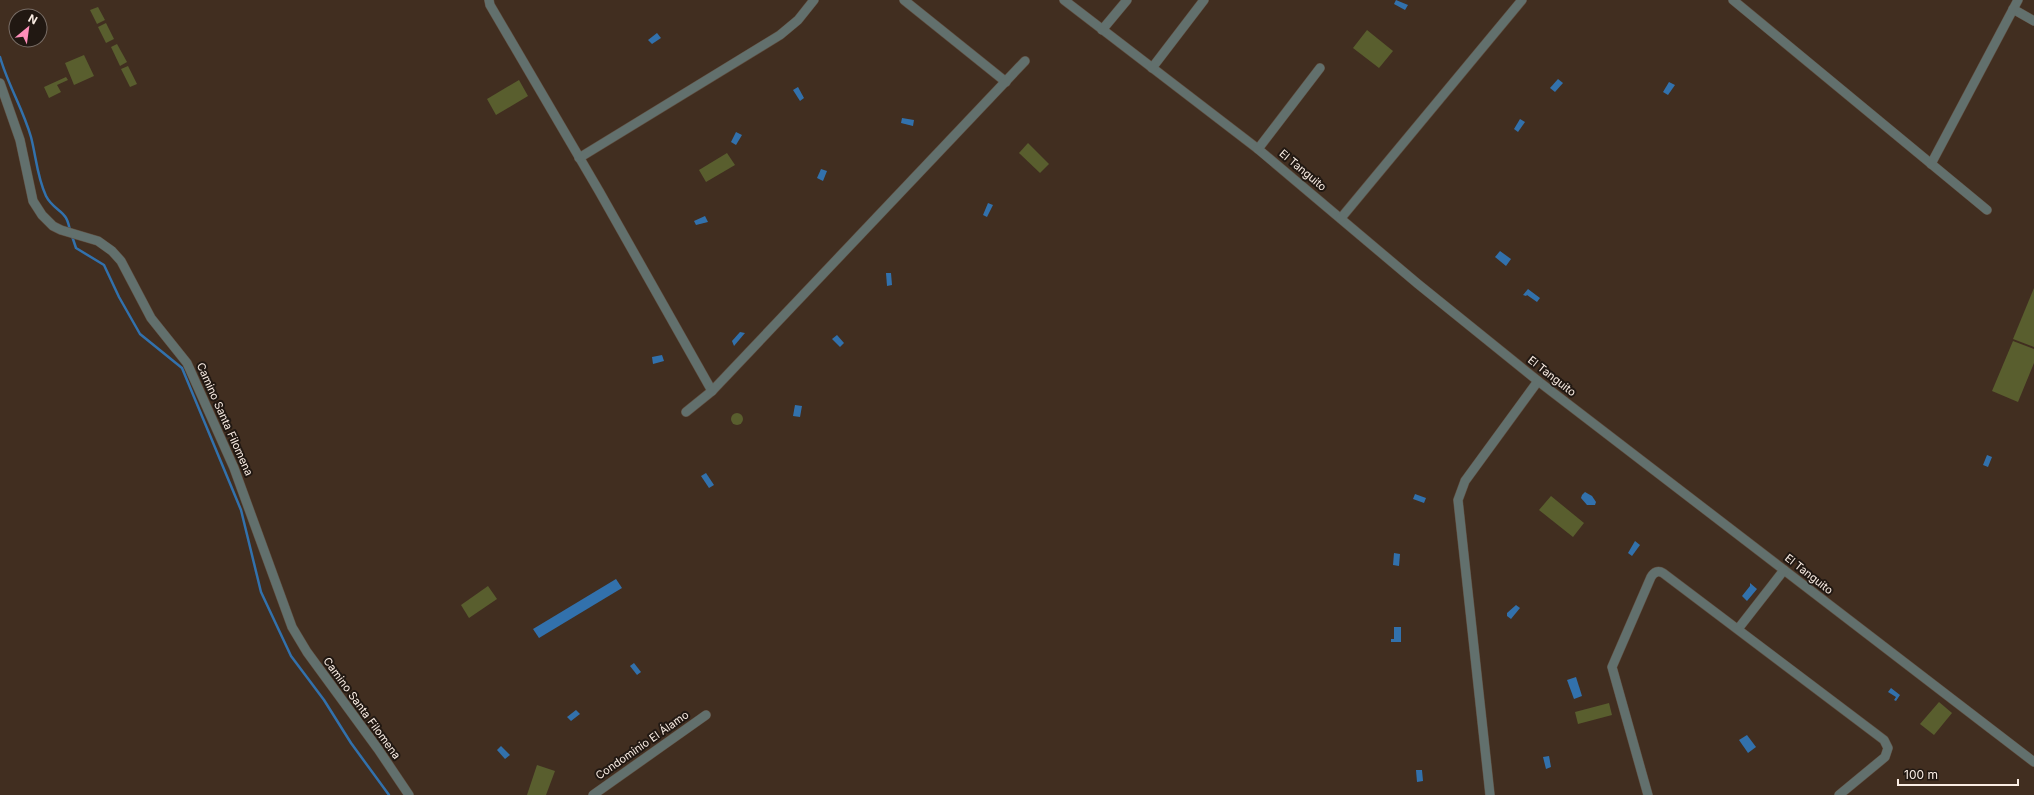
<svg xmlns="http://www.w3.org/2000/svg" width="2034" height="795" font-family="Inter,sans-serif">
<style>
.green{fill:#595e2e}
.water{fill:#3271ac}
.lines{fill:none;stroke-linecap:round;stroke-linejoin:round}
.stream{stroke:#3271ac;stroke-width:2.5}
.street-casing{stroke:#5f4d3f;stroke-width:10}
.street{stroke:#62706d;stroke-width:9}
.labels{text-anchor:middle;stroke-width:4;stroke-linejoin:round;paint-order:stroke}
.street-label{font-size:11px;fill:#faede4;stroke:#211812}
</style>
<rect width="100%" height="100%" fill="#412e20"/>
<g class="green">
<polygon points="98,7 105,20 97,24 90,10"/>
<polygon points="106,23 114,39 106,43 98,27"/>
<polygon points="1367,30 1393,51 1379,68 1353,48"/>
<polygon points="117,44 127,62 120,66 111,47"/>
<polygon points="84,55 94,76 74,85 65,63"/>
<polygon points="128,66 137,84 130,87 121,69"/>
<polygon points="66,77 68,80 57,85 61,92 49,98 44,87"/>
<polygon points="519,80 528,96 496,115 487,99"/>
<polygon points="1028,143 1049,164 1040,173 1019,153"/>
<polygon points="727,153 735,165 706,182 699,170"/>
<polygon points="2034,288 2034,347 2013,339"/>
<polygon points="2013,341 2034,349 2034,363 2018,402 1992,391"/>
<circle cx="737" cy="419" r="6"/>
<polygon points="1551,496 1584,523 1573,537 1539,510"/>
<polygon points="488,586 497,599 469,618 461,605"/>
<polygon points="1939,702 1952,713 1934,735 1920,724"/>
<polygon points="1609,703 1612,715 1578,724 1575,712"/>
<polygon points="537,765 555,771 546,795 527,795"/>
</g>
<g class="water">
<polygon points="1396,0 1408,5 1405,10 1394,4"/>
<polygon points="657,33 661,38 652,44 648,40"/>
<polygon points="1558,79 1563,83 1555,92 1550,88"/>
<polygon points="1669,82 1675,85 1668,95 1663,92"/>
<polygon points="798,87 804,98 800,101 793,90"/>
<polygon points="902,118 914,120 913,126 901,123"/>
<polygon points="1520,119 1525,122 1518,132 1514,129"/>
<polygon points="736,132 742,135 736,145 731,142"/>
<polygon points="821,169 827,171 823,181 817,178"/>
<polygon points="988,203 993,205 987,217 983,215"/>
<polygon points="705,216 708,222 696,225 694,221"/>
<polygon points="1500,251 1511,259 1506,266 1495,257"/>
<polygon points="886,273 891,273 892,285 887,286"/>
<polygon points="1528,289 1540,298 1537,302 1527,295 1526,296 1523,295"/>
<polygon points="740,332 745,333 734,346 732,341"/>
<polygon points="837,335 844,343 840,347 832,339"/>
<polygon points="662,355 664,361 653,364 652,357"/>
<polygon points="795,405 802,406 800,417 793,416"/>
<polygon points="1987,455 1992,457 1988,467 1983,465"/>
<polygon points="706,473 714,485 709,488 701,476"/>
<polygon points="1585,492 1592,496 1596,502 1595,505 1587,505 1581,498 1582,495"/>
<polygon points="1415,494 1426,498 1424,503 1413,499"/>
<polygon points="1635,541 1640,545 1632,556 1628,553"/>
<polygon points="1394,553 1400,554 1399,566 1393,565"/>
<polygon points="616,579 622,588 539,638 533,629"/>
<polygon points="1750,583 1757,589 1747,601 1742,596 1750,586"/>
<polygon points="1516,605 1520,608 1511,619 1507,616 1507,613"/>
<polygon points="1394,627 1401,627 1401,642 1391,642 1391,639 1394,639"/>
<polygon points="634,663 641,672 637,675 630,666"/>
<polygon points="1576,677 1582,696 1574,699 1567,680"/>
<polygon points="1891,688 1900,695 1896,701 1894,700 1896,697 1888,692"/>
<polygon points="576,710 580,714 571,721 567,717"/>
<polygon points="1747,735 1756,747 1748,753 1739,740"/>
<polygon points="501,746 510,755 505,759 497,750"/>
<polygon points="1549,756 1551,767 1546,769 1543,757"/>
<polygon points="1416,770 1422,770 1423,781 1417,782"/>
</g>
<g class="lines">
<g class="stream">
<path d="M0,57c8,28 23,52 31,80 5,19 6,40 15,59 6,12 16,14 20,22 2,3 3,8 4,12"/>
<polyline points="72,236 76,248 104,265 119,297 140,334 182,368 241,510 261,592 291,656 324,700 351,743 389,795"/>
</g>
<g class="street-casing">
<g id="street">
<polyline points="489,0 490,5 599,191 712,391"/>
<polyline points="904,0 1006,82"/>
<polyline points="1064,0 1258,149 1418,284 1538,381 2034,762"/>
<polyline points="1733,0 1987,210"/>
<polyline points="2013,9 2034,21"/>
<polyline points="1102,30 1127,0"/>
<polyline points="1152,68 1204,0"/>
<polyline points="0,83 20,140 33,201 42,215 53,226 61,230 98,241 112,251 121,261 151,318 187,363 234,468 292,627 307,652 378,749 409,795"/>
<polyline points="1258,149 1320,68"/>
<polyline points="579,158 780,35 798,20 814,0"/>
<polyline points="1931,164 2018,0"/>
<polyline points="1341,218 1522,0"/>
<polyline points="686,412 712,391 1025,61"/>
<polyline points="1738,629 1784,570"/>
<polyline points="593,795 706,715"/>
<polyline points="1490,795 1458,500 1465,481 1538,381"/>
<path d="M1648,795l-36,-128 39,-90c3,-5 7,-7 12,-4l221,167 4,8 -3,9 -46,38"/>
</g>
</g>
<use href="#street" class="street"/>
</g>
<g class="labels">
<g class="street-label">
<text transform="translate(1303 170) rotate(40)" y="4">El Tanguito</text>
<text transform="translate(1552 376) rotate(38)" y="4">El Tanguito</text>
<text transform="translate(225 419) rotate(66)" y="4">Camino Santa Filomena</text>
<text transform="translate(1809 574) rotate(38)" y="4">El Tanguito</text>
<text transform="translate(362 708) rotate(54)" y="4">Camino Santa Filomena</text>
<text transform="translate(642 745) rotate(-35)" y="4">Condominio El Álamo</text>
</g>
</g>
<g transform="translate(28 28) rotate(29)"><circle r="19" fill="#211812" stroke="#786d66"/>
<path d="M0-3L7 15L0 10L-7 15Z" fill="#ff8eba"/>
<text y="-6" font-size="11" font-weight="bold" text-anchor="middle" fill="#faede4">N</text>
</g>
<path d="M1898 779v6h120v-6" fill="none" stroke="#faede4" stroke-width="2"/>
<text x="1904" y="779" font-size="12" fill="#faede4" stroke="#211812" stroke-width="3" paint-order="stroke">100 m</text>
</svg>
